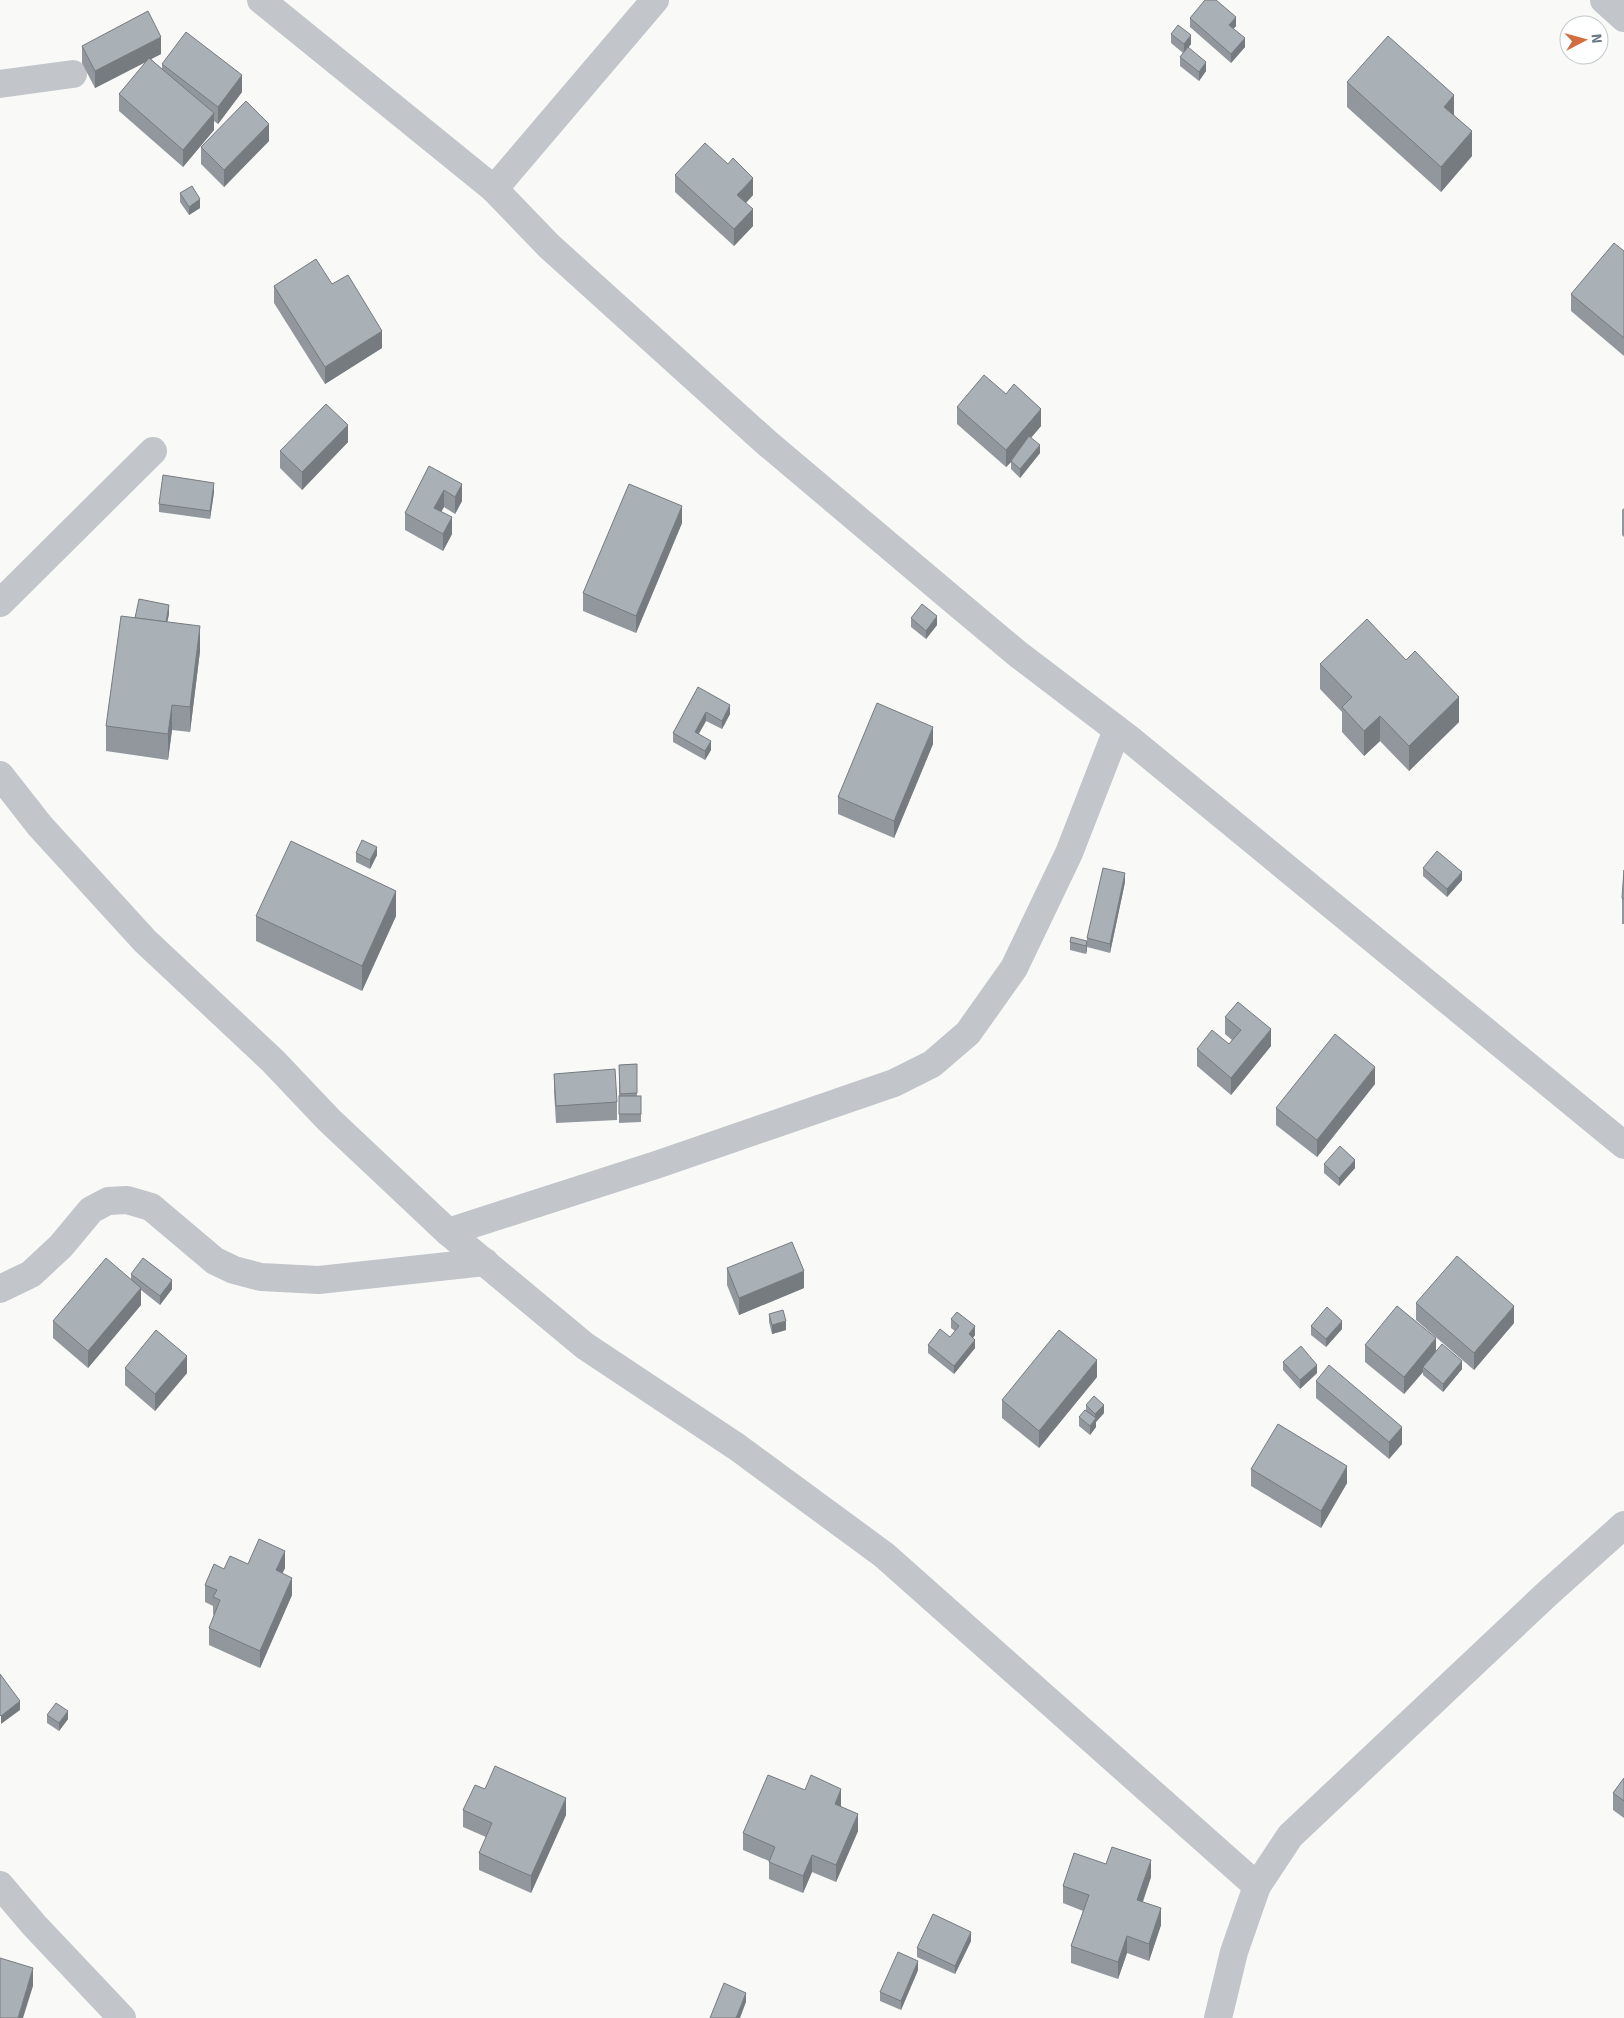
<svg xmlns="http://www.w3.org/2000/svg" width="1624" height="2018" font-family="Signika,sans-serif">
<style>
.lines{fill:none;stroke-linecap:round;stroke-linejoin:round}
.minor{stroke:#c2c5c9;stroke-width:28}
.wall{fill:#91979d}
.shaded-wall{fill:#767b7f}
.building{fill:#a9b0b6;stroke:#767b7f}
</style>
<rect width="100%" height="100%" fill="#f9faf8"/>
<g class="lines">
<g class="minor">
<polyline points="261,0 494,189 549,246 767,443 958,604 1019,655 1132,741 1624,1145"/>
<polyline points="1604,0 1624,18"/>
<polyline points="0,84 73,74"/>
<polyline points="494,189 655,0"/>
<polyline points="0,603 153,451"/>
<polyline points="0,775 40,826 145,941 273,1061 329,1120 448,1232 585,1346 737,1447 884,1555 1257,1886"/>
<polyline points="448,1232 656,1165 894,1083 932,1064 968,1033 1014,968 1069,853 1117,730"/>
<polyline points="0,1289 31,1274 61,1246 91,1210 108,1201 127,1200 151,1207 215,1261 234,1270 261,1277 319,1280 485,1262"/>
<polyline points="0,1885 34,1925 122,2018"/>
<polyline points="1218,2018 1234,1952 1257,1886 1290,1836 1548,1593 1624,1525"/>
</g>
</g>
<g class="wall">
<polygon points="1190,18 1236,26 1233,29 1245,47 1231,63 1190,27"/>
<polygon points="1171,34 1191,44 1188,48 1206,71 1199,81 1180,66 1180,57 1183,53 1171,43"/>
<polygon points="82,46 161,54 151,59 162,69 162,64 242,92 218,124 214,121 214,130 183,167 119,111 119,94 146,62 95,88 82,63"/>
<polygon points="1347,82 1454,115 1472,156 1441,192 1347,107"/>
<polygon points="269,141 224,187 201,164 201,147"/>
<polygon points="675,175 753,195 746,203 753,226 734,246 675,192"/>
<polygon points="180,193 200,208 189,215 180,202"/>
<polygon points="1624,251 1624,356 1571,311 1571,294"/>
<polygon points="332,284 382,348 325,384 274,303 274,286"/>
<polygon points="957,407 1041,426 1031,438 1040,453 1020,478 1011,469 1011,462 1006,467 957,424"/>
<polygon points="348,442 302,490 280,468 280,451"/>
<polygon points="429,466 462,501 455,514 444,507 441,511 452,534 443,551 405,530 405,513"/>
<polygon points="214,492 210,519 159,512 159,504"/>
<polygon points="1624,508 1624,537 1622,535 1622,510"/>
<polygon points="682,523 636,633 583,611 583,593"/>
<polygon points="169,614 167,622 200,651 190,732 172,730 168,760 106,751 106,726 135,618"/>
<polygon points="911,618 937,625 926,639 911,627"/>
<polygon points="1320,664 1459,722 1409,771 1380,741 1364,756 1342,732 1342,712 1320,689"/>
<polygon points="698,687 730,714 722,729 706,721 698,734 711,750 705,760 673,742 673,733"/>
<polygon points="933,744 894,838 838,814 838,797"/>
<polygon points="356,853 377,855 370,869 356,862"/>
<polygon points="1423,868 1462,880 1447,897 1423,876"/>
<polygon points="1624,870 1624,924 1622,924 1622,898"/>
<polygon points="1125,882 1110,953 1087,947 1087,938"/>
<polygon points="256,916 396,916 362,991 256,941"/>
<polygon points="1087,941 1087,950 1086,954 1070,950 1070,942"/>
<polygon points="1225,1017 1271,1046 1231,1095 1197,1066 1197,1049 1229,1044 1232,1040 1225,1034"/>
<polygon points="637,1064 637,1096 641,1096 641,1122 619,1123 619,1065"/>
<polygon points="554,1074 617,1102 617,1120 556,1123 554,1091"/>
<polygon points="1375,1084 1317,1157 1276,1125 1276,1108"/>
<polygon points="1324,1164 1355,1168 1339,1186 1324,1173"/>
<polygon points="727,1268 804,1288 739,1315 727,1285"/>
<polygon points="131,1274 172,1289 160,1305 141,1290 141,1305 88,1368 53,1338 53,1321 131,1280"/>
<polygon points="1416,1303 1514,1323 1474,1370 1416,1320"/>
<polygon points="769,1314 786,1330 772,1334 769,1322"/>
<polygon points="951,1319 975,1335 973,1338 975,1348 954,1374 928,1353 928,1345 950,1337 955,1331 951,1328"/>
<polygon points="1311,1326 1342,1329 1326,1347 1311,1335"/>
<polygon points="1365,1345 1436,1351 1462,1369 1443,1392 1423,1375 1423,1372 1404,1394 1365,1362"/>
<polygon points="1283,1362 1317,1373 1300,1389 1283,1370"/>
<polygon points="125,1368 187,1373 155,1411 125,1385"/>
<polygon points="1097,1377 1039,1448 1002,1418 1002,1400"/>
<polygon points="1316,1381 1402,1444 1389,1459 1316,1398"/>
<polygon points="1086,1405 1104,1413 1096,1422 1096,1427 1090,1435 1079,1426 1079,1417 1086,1411"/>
<polygon points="1251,1469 1347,1483 1321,1528 1251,1486"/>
<polygon points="248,1564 285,1568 282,1573 292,1595 260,1668 209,1645 209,1628 214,1615 213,1614 213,1606 205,1602 205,1585 224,1569"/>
<polygon points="47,1715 68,1719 59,1731 47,1723"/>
<polygon points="1624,1778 1624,1818 1613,1810 1613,1793"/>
<polygon points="485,1789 566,1815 531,1893 479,1870 479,1853 486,1837 463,1827 463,1810"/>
<polygon points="841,1806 841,1807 858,1831 836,1882 812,1872 803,1893 769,1879 769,1861 743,1850 743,1833"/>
<polygon points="1106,1864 1151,1877 1143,1902 1161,1925 1149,1961 1127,1953 1118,1979 1071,1963 1071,1946 1083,1911 1063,1903 1063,1886"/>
<polygon points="971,1941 955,1974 917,1957 917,1948"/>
<polygon points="918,1970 901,2010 880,2001 880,1992"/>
</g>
<g class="shaded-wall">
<polygon points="1236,17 1236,26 1229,34 1229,25"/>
<polygon points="1191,35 1191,44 1184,53 1184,44"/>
<polygon points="161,37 161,54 95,88 95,71"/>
<polygon points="1245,38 1245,47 1231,63 1231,54"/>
<polygon points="1206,62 1206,71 1199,81 1199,72"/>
<polygon points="242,75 242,92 218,124 218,107"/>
<polygon points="1454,95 1454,120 1444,107"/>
<polygon points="214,113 214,130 183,167 183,150"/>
<polygon points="269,124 269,141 224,187 224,170"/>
<polygon points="1472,131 1472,156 1441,192 1441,167"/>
<polygon points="753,178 753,195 737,212 737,195"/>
<polygon points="200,199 200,208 189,215 189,207"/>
<polygon points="753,209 753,226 734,246 734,229"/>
<polygon points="382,331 382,348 325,384 325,367"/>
<polygon points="1041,409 1041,426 1011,461 1011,462 1006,467 1006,450"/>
<polygon points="348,425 348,442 302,490 302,472"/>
<polygon points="1040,445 1040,453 1020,478 1020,469"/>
<polygon points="214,483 214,492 210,519 210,511"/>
<polygon points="462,484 462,501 455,514 455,497"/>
<polygon points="444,490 444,507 434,525 434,508"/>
<polygon points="682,506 682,523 636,633 636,616"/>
<polygon points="452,517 452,534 443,551 443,534"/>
<polygon points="169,605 169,614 164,638 164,629"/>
<polygon points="937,616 937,625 926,639 926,631"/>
<polygon points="200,626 200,651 190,732 190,707"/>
<polygon points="1459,697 1459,722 1409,771 1409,746"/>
<polygon points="172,705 172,730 168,760 168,734"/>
<polygon points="730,705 730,714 722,729 722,721"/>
<polygon points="706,712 706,721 695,741 695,732"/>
<polygon points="1380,716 1380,741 1364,756 1364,731"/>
<polygon points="933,727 933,744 894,838 894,821"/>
<polygon points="711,741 711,750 705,760 705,751"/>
<polygon points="377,847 377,855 370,869 370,860"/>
<polygon points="1462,872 1462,880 1447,897 1447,889"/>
<polygon points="1125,873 1125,882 1110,953 1110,944"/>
<polygon points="396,891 396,916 362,991 362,966"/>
<polygon points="1087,941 1087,950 1086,954 1086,946"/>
<polygon points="1271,1029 1271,1046 1231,1095 1231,1078"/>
<polygon points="1375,1067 1375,1084 1317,1157 1317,1140"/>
<polygon points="1355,1160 1355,1168 1339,1186 1339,1178"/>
<polygon points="804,1271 804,1288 739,1315 739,1298"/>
<polygon points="172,1280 172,1289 160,1305 160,1296"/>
<polygon points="141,1288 141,1305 88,1368 88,1351"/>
<polygon points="1514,1306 1514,1323 1474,1370 1474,1353"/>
<polygon points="786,1321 786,1330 772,1334 772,1325"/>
<polygon points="1342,1321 1342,1329 1326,1347 1326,1339"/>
<polygon points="975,1326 975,1335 969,1343 969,1334"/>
<polygon points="1436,1338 1436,1356 1423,1367 1423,1372 1404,1394 1404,1377"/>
<polygon points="975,1340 975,1348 954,1374 954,1366"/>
<polygon points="187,1356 187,1373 155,1411 155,1394"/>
<polygon points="1097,1360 1097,1377 1039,1448 1039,1431"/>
<polygon points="1462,1361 1462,1369 1443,1392 1443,1384"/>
<polygon points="1317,1365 1317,1373 1300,1389 1300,1380"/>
<polygon points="1104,1405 1104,1413 1096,1422 1096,1427 1090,1435 1090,1426 1095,1419 1095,1414"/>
<polygon points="1402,1427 1402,1444 1389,1459 1389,1442"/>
<polygon points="1347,1466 1347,1483 1321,1528 1321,1511"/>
<polygon points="285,1551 285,1568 276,1588 276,1570"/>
<polygon points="292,1578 292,1595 260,1668 260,1651"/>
<polygon points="20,1701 20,1710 1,1724 1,1716"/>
<polygon points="68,1711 68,1719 59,1731 59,1723"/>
<polygon points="841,1789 841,1806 835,1821 835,1804"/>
<polygon points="566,1798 566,1815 531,1893 531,1876"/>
<polygon points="858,1814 858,1831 836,1882 836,1865"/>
<polygon points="812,1855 812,1872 803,1893 803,1876"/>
<polygon points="1151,1860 1151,1877 1137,1917 1137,1900"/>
<polygon points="1161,1908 1161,1925 1149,1961 1149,1944"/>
<polygon points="971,1932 971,1941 955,1974 955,1966"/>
<polygon points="1127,1936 1127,1953 1118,1979 1118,1962"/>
<polygon points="918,1961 918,1970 901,2010 901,2001"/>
<polygon points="33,1968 33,1986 23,2018 18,2018"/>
<polygon points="746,1993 746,2002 740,2018 736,2018"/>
</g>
<g class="building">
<polygon points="1205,0 1216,0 1236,17 1229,25 1245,38 1231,54 1190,18"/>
<polygon points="148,11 161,37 95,71 82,46"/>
<polygon points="1178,25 1191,35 1184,44 1171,34"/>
<polygon points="186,32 242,75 218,107 162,64"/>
<polygon points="1388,36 1454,95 1444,107 1472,131 1441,167 1347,82"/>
<polygon points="1188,47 1206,62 1199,72 1180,57"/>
<polygon points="149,58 214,113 183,150 119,94"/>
<polygon points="246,101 269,124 224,170 201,147"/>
<polygon points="705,143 728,164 733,158 753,178 737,195 753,209 734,229 675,175"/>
<polygon points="192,186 200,199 189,207 180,193"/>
<polygon points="1614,243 1624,251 1624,338 1571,294"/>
<polygon points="316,259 332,284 348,275 382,331 325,367 274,286"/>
<polygon points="984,375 1006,394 1014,384 1041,409 1006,450 957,407"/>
<polygon points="326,404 348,425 302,472 280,451"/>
<polygon points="1029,436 1040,445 1020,469 1011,461"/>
<polygon points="429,466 462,484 455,497 444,490 434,508 452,517 443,534 405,513"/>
<polygon points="163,475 214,483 210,511 159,504"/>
<polygon points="629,484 682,506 636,616 583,593"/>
<polygon points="139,599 169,605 166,622 135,618"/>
<polygon points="922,604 937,616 926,631 911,618"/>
<polygon points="121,616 200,626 190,707 172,705 168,734 106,726"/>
<polygon points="1367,619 1406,660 1415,651 1459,697 1409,746 1380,716 1364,731 1342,707 1352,697 1320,664"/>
<polygon points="698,687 730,705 722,721 706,712 695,732 711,741 705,751 673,733"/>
<polygon points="877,703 933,727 894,821 838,797"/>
<polygon points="362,840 377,847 370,860 356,853"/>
<polygon points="291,841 396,891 362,966 256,916"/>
<polygon points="1437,851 1462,872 1447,889 1423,868"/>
<polygon points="1103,868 1125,873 1110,944 1087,938"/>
<polygon points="1624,870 1624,899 1622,898"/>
<polygon points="1071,937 1087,941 1086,946 1070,942"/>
<polygon points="1238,1002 1271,1029 1231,1078 1197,1049 1212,1030 1229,1044 1241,1030 1225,1017"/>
<polygon points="1335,1034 1375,1067 1317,1140 1276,1108"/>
<polygon points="637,1064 637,1093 620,1094 619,1065"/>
<polygon points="615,1069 617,1102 556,1106 554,1074"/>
<rect x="619" y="1096" width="22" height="18"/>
<polygon points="1340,1146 1355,1160 1339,1178 1324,1164"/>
<polygon points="792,1242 804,1271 739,1298 727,1268"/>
<polygon points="1457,1256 1514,1306 1474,1353 1416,1303"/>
<polygon points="106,1258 141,1288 88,1351 53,1321"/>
<polygon points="143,1258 172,1280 160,1296 131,1274"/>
<polygon points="1397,1306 1436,1338 1404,1377 1365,1345"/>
<polygon points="1327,1307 1342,1321 1326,1339 1311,1326"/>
<polygon points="783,1310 786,1321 772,1325 769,1314"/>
<polygon points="957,1312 975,1326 969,1334 975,1340 954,1366 928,1345 940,1329 950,1337 959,1326 951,1319"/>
<polygon points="156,1330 187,1356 155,1394 125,1368"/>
<polygon points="1059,1330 1097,1360 1039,1431 1002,1400"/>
<polygon points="1442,1344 1462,1361 1443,1384 1423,1367"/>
<polygon points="1301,1346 1317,1365 1300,1380 1283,1362"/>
<polygon points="1329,1365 1402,1427 1389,1442 1316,1381"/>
<polygon points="1094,1396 1104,1405 1095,1414 1086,1405"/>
<polygon points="1085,1410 1096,1418 1090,1426 1079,1417"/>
<polygon points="1278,1424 1347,1466 1321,1511 1251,1469"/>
<polygon points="259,1539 285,1551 276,1570 292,1578 260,1651 209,1628 220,1600 213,1597 217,1590 205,1585 214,1564 224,1569 230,1556 248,1564"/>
<polygon points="0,1674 20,1701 1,1716 0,1715"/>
<polygon points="56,1703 68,1711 59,1723 47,1715"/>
<polygon points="495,1766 566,1798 531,1876 479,1853 492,1823 463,1810 475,1785 485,1789"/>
<polygon points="768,1775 805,1790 811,1775 841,1789 835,1804 858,1814 836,1865 812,1855 803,1876 769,1862 775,1847 743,1833"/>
<polygon points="1624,1778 1624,1801 1613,1793"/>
<polygon points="1112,1847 1151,1860 1137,1900 1161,1908 1149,1944 1127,1936 1118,1962 1071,1946 1089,1895 1063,1886 1074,1853 1106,1864"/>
<polygon points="933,1914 971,1932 955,1966 917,1948"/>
<polygon points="898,1952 918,1961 901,2001 880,1992"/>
<polygon points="0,1958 33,1968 18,2018 0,2018"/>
<polygon points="724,1983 746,1993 736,2018 710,2018"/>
</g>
<g transform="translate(1584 40) rotate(84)"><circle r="24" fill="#ffffff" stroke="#c4c9ce"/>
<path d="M0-4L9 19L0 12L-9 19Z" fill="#d16d41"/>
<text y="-8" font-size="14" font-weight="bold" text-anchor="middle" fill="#6c7885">N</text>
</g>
</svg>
